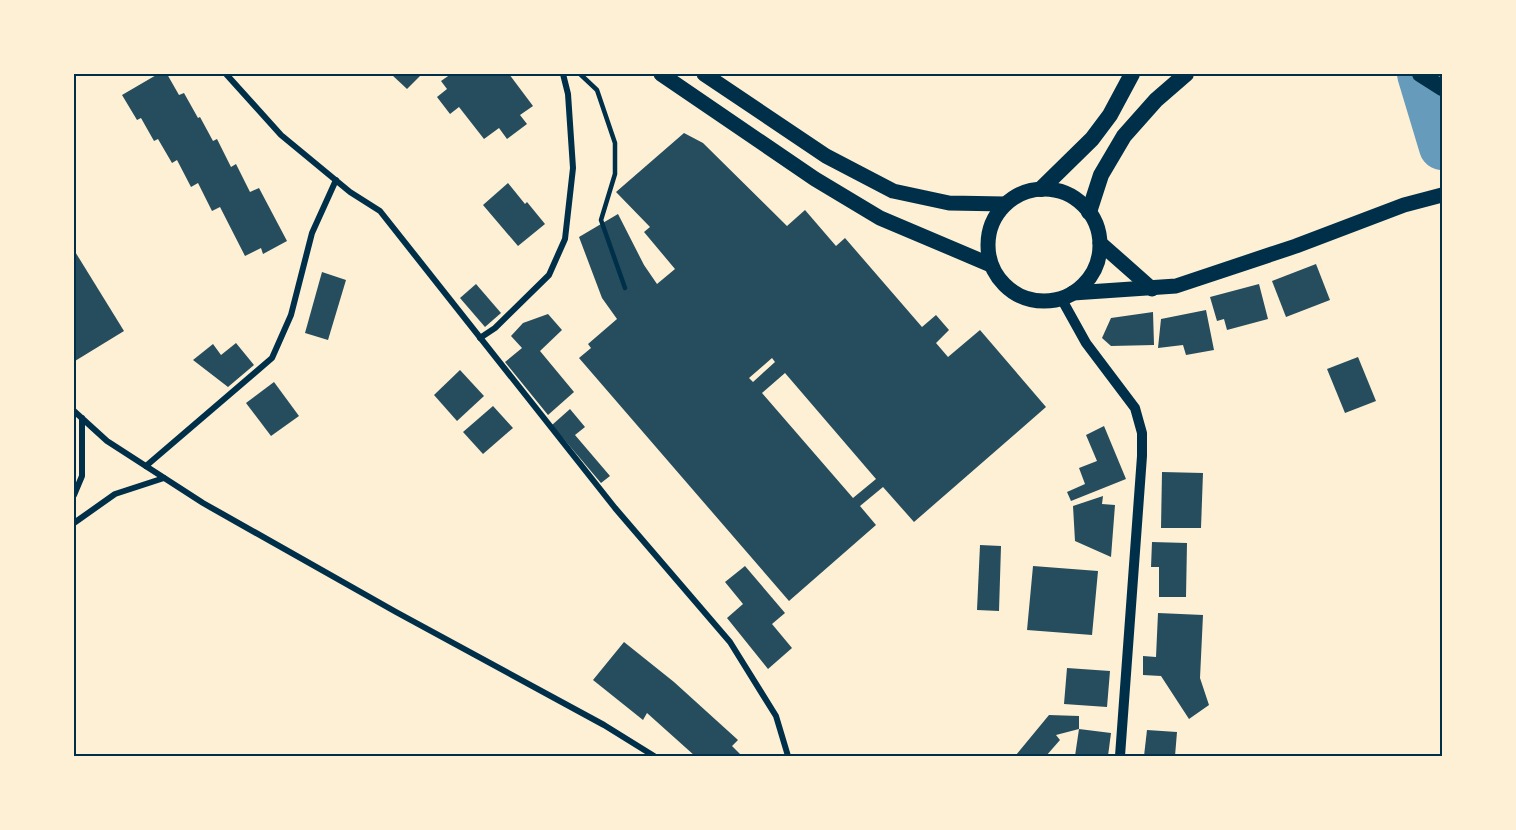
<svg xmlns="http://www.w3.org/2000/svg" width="1516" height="830" font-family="'PT Serif',serif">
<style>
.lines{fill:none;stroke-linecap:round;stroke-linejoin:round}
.river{stroke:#669bbc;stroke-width:46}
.building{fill:#264d5e;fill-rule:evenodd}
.service{stroke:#003049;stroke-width:4.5}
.minor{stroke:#003049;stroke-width:6}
.tertiary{stroke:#003049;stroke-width:10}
.primary{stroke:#003049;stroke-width:15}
.trunk{stroke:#003049;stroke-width:16}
.neatline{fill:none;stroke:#003049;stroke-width:2}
</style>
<rect width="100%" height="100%" fill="#fdf0d5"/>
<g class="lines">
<polyline class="river" points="1420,74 1442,147"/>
</g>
<g class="building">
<polygon points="158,74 167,74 179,95 184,93 198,118 200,117 213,141 217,139 231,167 236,164 250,192 259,188 287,241 263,254 261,248 245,256 220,207 212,211 198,183 191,187 177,160 172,163 158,139 154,141 141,118 137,120 122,95"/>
<polygon points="391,74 422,74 407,89"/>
<polygon points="451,74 509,74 533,106 520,115 527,124 507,139 499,128 484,139 459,107 450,114 437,97 447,89 441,81"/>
<path d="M684,133l19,10 84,83 18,-16 31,36 9,-8 77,89 14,-12 13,15 -13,13 12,14 32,-27 66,77 -132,115 -31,-35 -23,19 16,19 -87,76 -210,-243 12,-10 -3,-4 29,-25 -15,-21 -23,-61 39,-23 26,51 13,19 18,-15 -31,-37 6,-5 -34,-35zM772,358l3,4 -22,20 -4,-4zM785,373l91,106 -23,19 -91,-105z"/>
<polygon points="508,183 525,204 527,202 545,224 518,246 483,205"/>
<polygon points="74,250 124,331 75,361 74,359"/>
<polygon points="1316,264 1330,300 1286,317 1272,281"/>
<polygon points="322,272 346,280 328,340 305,333"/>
<polygon points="476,284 501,313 485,327 460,298"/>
<polygon points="1259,284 1268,319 1227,330 1224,319 1217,321 1210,297"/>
<polygon points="1206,310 1214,350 1186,355 1183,345 1158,348 1161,319"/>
<polygon points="1153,312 1154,345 1111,346 1102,338 1111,318"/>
<polygon points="548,314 562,330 540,351 574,392 548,415 505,362 522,348 511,336 523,323"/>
<polygon points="236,343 254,365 228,387 193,360 213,344 221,355"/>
<polygon points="1358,357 1376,401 1345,413 1327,369"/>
<polygon points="460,370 484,396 457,421 434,395"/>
<polygon points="274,382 299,416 271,436 246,403"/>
<polygon points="493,406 513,428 483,454 463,432"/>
<polygon points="570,409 585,427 575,435 610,476 601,483 552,425"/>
<polygon points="1104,426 1126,479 1071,501 1067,492 1085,484 1079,468 1097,461 1086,435"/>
<polygon points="1162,472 1203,473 1201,528 1161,528"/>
<polygon points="1103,496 1102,504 1115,505 1111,557 1075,541 1073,506"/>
<polygon points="1152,542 1187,543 1186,597 1159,597 1159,567 1151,567"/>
<polygon points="980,545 1001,546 999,611 977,610"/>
<polygon points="745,566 785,613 772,624 792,648 768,669 727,618 743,604 725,582"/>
<polygon points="1033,566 1098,571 1092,635 1027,630"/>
<polygon points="1158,613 1203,615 1200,678 1209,705 1189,719 1161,676 1143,675 1143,656 1156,657"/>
<polygon points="624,642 674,682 738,740 732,746 740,754 738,756 695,756 647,713 643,720 593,680"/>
<polygon points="1067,668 1110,671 1107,707 1064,704"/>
<polygon points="1049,715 1079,716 1079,729 1056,735 1060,740 1046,756 1018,756 1016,755"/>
<polygon points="1079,729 1111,733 1108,756 1075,756"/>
<polygon points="1147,730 1177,732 1175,756 1144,756"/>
</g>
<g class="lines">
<polyline class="service" points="580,74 597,90 615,143 615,174 601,220 625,288"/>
<g class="minor">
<polyline points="226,74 281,135 350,192 380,211 615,508 730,642 776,716 788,756"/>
<polyline points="480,338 495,328 549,275 565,239 573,168 568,94 563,74"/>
<polyline points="74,411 107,441 203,503 396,612 604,725 654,756"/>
<polyline points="146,466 272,358 291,315 312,233 336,180"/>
<polyline points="74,495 82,476 82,418"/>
<polyline points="74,523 115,494 164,478"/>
</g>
<polyline class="tertiary" points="1061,298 1086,343 1135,408 1142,433 1142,456 1120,756"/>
<g class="primary">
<polyline points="661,74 815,179 880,218 991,265"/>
<polyline points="704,74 826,156 893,191 949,203 1005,204"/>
<circle cx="1044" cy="245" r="56"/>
<polyline points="1100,243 1152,289"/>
<polyline points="1073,293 1176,286 1296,246 1404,205 1442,195"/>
</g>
<g class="trunk">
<polyline points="1420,74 1442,88"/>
<polyline points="1041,189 1092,139 1110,115 1132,74"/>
<polyline points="1089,212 1101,175 1124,136 1156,100 1186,74"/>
</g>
</g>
<rect width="1516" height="830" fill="none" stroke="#fdf0d5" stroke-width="150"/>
<rect x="75" y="75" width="1366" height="680" class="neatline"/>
</svg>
